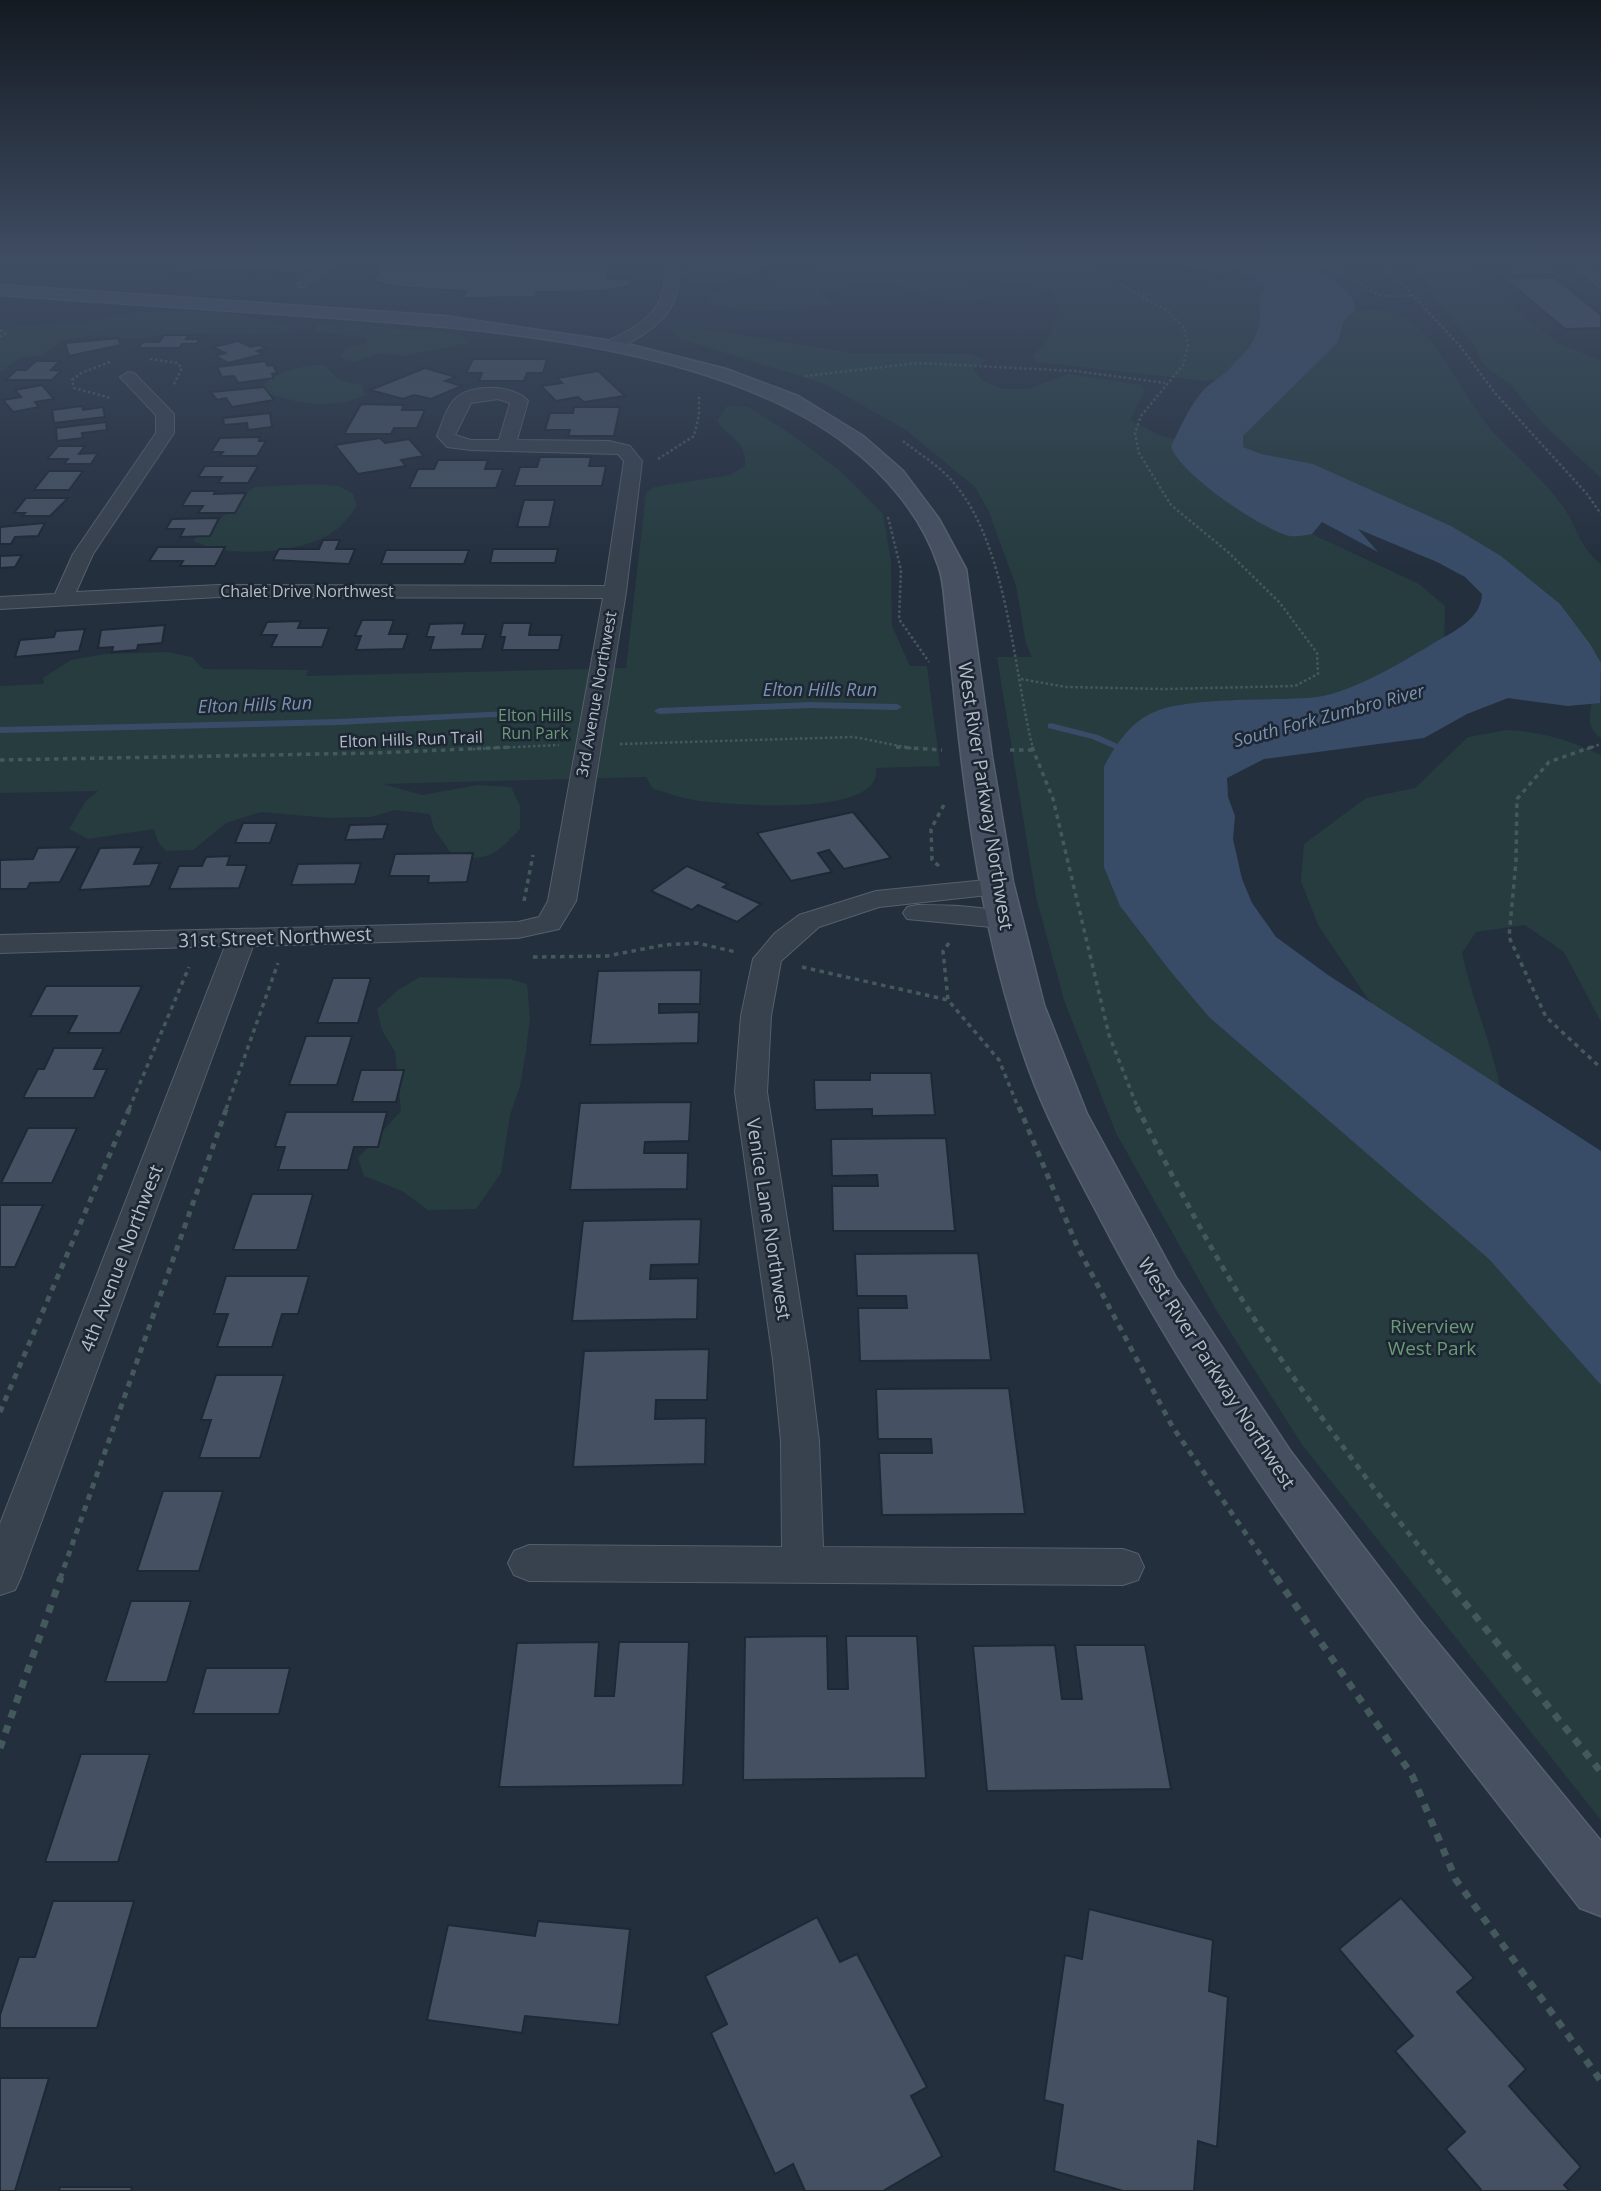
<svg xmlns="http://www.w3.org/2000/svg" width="1601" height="2191" font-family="'Open Sans',sans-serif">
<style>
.green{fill:#263c3f}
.water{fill:#394c67}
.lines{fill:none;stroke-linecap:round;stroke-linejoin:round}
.stream{fill:#394c67;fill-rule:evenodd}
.building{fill:#455162;stroke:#1f2835;stroke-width:2}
.service-casing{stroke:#565f6c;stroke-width:2}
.minor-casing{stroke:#565f6c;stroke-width:2}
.secondary-casing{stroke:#565f6c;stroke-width:3}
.path-far3{stroke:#44595c;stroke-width:2.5;stroke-dasharray:2.5 2.5;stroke-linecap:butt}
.path-far2{stroke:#44595c;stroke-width:3.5;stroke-dasharray:4.5 4.5;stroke-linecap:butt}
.path-far1{stroke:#44595c;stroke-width:5;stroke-dasharray:6 6;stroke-linecap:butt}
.path{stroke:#44595c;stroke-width:7;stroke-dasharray:8 8;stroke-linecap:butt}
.service{fill:#38414e;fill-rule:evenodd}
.minor{fill:#38414e;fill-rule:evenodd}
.secondary{fill:#465061;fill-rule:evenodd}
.labels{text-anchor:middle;stroke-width:5;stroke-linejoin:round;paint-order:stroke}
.far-street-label{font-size:16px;fill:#b4bcc9;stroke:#1d2633}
.far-park-label{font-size:16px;fill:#6b9a76;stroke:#1d2633}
.far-water-label{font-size:18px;font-style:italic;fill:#7c92b1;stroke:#1d2633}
.street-label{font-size:19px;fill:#b4bcc9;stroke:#1d2633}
.park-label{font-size:19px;fill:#6b9a76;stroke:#1d2633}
</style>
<rect width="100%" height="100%" fill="#242f3e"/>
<g class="green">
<path d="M688,261h92c-32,12 -58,29 -92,21z"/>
<path d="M817,261h270c47,50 71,24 129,19 25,-2 51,1 76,4l-59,94 -28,3 -168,-19 -4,-6c18,-17 32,-40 20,-65l-48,-10 -43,-1 25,12 -2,8 -38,2 -41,-14 -24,-4 -64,7 16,13c-33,7 -96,10 -127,-2l4,-9 109,-20 1,-6z"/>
<polygon points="1407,261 1466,261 1483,282 1556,342 1601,361 1601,478 1542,423 1512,386 1484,365 1475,346 1438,304 1422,277"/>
<path d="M1356,310c16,-1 33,-2 47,6 39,24 60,83 91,117 25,27 56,51 75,83 10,19 14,34 32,48v174c-22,-15 -4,-33 -10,-49 -22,-62 -38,-91 -90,-133l-247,-99 -11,-10v-11l93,-118z"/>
<polygon points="191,311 222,312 290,325 289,332 275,335 163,334 137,339 95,335 64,339 41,356 19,358 0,372 0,330 16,326 68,325 139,312"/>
<polygon points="344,321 393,329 441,331 464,338 468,343 403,356 380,353 354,362 340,357 347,348 368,343 366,337 314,332 315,325"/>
<polygon points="692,327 849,353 969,354 987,360 973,369 983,381 1003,389 1028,389 1068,374 1142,385 1144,392 1130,420 1161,436 1184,441 1289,530 1312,534 1419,584 1445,606 1444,647 1240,737 1180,873 1601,1265 1601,1820 1303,1446 1215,1308 1116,1133 1064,1000 1036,897 997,657 1032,657 1026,644 1016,586 989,512 975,487 906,430 825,384 678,338 671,328"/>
<path d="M312,365h12l15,15 23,5 3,10c-35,16 -70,8 -105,-4 9,-18 34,-22 52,-26z"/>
<path d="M727,406l21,1 37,23 54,40 44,44 8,47 1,65 18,40h17l13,100 -64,2c7,51 -146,36 -176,33 -16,-2 -32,-8 -47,-12l-7,-12 -263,7 39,11 56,-10 33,2 9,19v23c-24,25 -31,33 -67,27l-19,-27 -4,-15 -35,-4 -24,7 -42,1 -68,-6 -35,11 -33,27 -27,1 -8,-9 -4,-13 -66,10 -19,-10 17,-28 12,-10 -98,2v-107l44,-2 -1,-6 28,-18 34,-6 62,-2 25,5 11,12 105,1 -2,6 320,-8 20,-175 8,-6 76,-12 15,-9c2,-25 -15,-27 -28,-45z"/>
<path d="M313,484l26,2 14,8 4,12c-8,12 -18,24 -31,30 -32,18 -100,22 -132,5l4,-11 19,-9 20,-15 4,-11 14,-8z"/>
<path d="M1507,730c35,2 62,10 94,25v267l-37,-70 -39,-27 -49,7 -14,21c10,47 30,91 39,138l-79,-26 -56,-69 -48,-71 -17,-44 3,-37 62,-46 49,-10 53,-51z"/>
<polygon points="420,977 510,979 527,984 530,1018 526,1051 520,1086 510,1115 501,1173 476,1209 428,1210 402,1191 364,1176 358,1158 401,1111 395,1052 382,1030 377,1009 398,990"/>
</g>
<path class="water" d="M1177,261c32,0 79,-6 108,0 24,4 69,24 71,49l-12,10 -6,22 -95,94v11l18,7 52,10 138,62 50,30 59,48 30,40 11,19 -1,40 -32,3 -60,-8 -41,16 -43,24 -160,21 -37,19 1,19 7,19 -2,23 9,40 10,24 24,34 52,38 273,176v234l-112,-126 -280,-242 -38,-45 -51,-66 -16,-39v-100c9,-19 25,-42 44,-52 34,-20 126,-13 169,-18 37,-5 89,-37 120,-56 20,-11 44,-23 45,-47l-17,-17 -28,-15 -79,-33 20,23 -56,-30 -10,12c-7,1 -15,3 -22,2 -28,-6 -112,-63 -119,-90 9,-18 17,-37 30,-53 7,-9 16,-13 25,-21 29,-28 35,-36 34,-76l6,-6 -1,-6c-16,-11 -36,-19 -56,-22l24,11 -32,-3z"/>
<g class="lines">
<g class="stream">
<polygon points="809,702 897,704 902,707 897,710 809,708 659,714 654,711 659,708"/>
<polygon points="511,711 514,712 514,716 339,725 0,733 0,727 339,719"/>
<polygon points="1051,723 1098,735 1135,752 1130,755 1127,754 1092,739 1048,728 1048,724"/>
</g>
</g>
<g class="building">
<polygon points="112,261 316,261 299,273 205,266 188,273 170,271 178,265"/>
<polygon points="384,261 610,261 606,279 631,279 630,286 602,291 537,292 535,297 464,298 466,291 397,287 374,281"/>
<polygon points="1550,268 1558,274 1513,275 1506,269"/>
<polygon points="1554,277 1601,315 1601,328 1565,329 1504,278"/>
<polygon points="164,335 189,335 186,339 200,339 196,344 182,344 179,348 138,348 143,342 159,342"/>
<polygon points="118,338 121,345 69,356 65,343"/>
<polygon points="238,341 251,347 259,345 266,348 257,351 264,354 228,363 215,356 225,353 213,347"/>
<polygon points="473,359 547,359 543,373 527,373 524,381 479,381 482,373 466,373"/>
<polygon points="36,361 60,361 51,370 61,371 52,380 6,380 16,370 26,370"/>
<polygon points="265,361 268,366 273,365 277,373 272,374 274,378 238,383 234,376 222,377 217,367"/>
<polygon points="425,368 456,377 445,381 462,386 431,399 414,395 403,399 370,390"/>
<polygon points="598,371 625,396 584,402 578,397 556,401 541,386 562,383 557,378"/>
<polygon points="42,385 54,399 35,402 39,407 13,412 3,400 21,397 15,390"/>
<polygon points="264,387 274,400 232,407 226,398 217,400 211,392"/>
<polygon points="361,404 404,405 402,410 425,410 417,428 394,428 391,434 344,434"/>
<polygon points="82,406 83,410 103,407 105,417 54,423 52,410"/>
<polygon points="574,407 620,407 614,436 568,436 570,430 545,430 550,413 573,413"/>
<polygon points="270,413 272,427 248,430 247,423 224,425 223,418"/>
<polygon points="106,422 107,430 82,433 83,438 57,441 56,428"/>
<polygon points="260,437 259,441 266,441 257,456 220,456 223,452 211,452 220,438"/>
<polygon points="380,438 385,443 409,439 424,456 401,460 406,466 358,474 335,445"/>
<polygon points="58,446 85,446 79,454 98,453 91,464 64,464 68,459 47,459"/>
<polygon points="540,457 591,457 589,466 606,466 602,486 514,486 520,467 537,467"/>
<polygon points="438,460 488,460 485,469 503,469 496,488 409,488 418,469 434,469"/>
<polygon points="205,466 258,466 248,483 218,483 222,477 198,477"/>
<polygon points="49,471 83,471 69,490 34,490"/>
<polygon points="191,491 216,491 214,494 246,493 235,513 198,513 203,506 182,506"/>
<polygon points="26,498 68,498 50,516 22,516 25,513 14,513"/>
<polygon points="524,500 555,500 549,527 517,527"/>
<polygon points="219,518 210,536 180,537 184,529 166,529 172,519"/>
<polygon points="45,523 38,536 15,537 11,544 0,544 0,527"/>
<polygon points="323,540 340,540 336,549 355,549 349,564 273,560 279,549 319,549"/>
<polygon points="158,547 225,547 215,566 180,566 183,561 149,561"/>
<polygon points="493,549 558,549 555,563 490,563"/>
<polygon points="386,550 469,550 464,564 381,564"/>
<polygon points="22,555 15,567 0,568 0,556"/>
<polygon points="362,620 394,620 389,634 408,634 403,649 356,650 361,636 355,636"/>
<polygon points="301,621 298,628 329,628 322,647 271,647 277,635 261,635 267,622"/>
<polygon points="465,623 462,634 486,634 482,649 430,650 434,637 426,637 430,624"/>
<polygon points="503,623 531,623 529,635 562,635 559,650 502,650 505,637 500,637"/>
<polygon points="165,625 162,643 138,645 137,650 112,652 113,647 98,648 101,630"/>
<polygon points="85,629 79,651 15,657 20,640 54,637 56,631"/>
<polygon points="853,812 891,858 844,869 829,850 818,853 832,872 791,881 757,833"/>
<polygon points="243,823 277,823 270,843 235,843"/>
<polygon points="388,824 383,839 345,840 350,825"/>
<polygon points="78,847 60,882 30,883 27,889 0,889 0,860 33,859 38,848"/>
<polygon points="142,847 134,864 160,863 150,886 79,890 100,848"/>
<polygon points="473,853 467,882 428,883 429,876 389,876 395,854"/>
<polygon points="230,856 227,865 247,865 239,888 169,889 179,866 202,866 206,857"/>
<polygon points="361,863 355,884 291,885 298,864"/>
<polygon points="687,866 728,884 723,887 761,904 737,922 698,905 692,910 651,891"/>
<polygon points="701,970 700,1004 659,1004 659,1013 699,1012 698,1043 590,1045 598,971"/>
<polygon points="333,978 371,978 358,1023 317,1023"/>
<polygon points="46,986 142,986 120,1033 68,1033 77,1016 30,1016"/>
<polygon points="306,1036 352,1036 337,1085 289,1085"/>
<polygon points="54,1048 104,1048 94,1069 107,1069 94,1098 23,1098 38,1069 44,1069"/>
<polygon points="361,1070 404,1070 396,1102 352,1102"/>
<polygon points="870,1073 931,1073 935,1115 872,1116 872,1109 815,1110 814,1080 870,1080"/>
<polygon points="691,1102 689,1141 645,1142 644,1153 688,1153 687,1189 570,1190 580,1103"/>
<polygon points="286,1112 387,1112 378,1147 354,1147 348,1170 278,1170 285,1147 275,1147"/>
<polygon points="28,1128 77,1128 52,1183 1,1183"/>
<polygon points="946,1138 955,1231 833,1231 832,1186 878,1186 877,1175 832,1176 831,1139"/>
<polygon points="252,1194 313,1194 297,1250 233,1250"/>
<polygon points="0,1205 43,1205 15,1267 0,1267"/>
<polygon points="701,1219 699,1264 651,1265 650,1279 698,1278 697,1319 572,1321 583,1221"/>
<polygon points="978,1253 991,1360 860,1361 858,1308 907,1308 906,1296 857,1296 855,1254"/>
<polygon points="226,1276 309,1276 298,1314 282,1314 272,1347 217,1347 228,1314 214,1314"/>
<polygon points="709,1349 707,1400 656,1400 655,1419 706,1418 705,1464 573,1467 584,1351"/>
<polygon points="216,1375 284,1375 260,1458 199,1458 211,1420 201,1420"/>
<polygon points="1009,1388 1025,1514 882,1515 879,1453 932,1453 931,1439 878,1439 876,1389"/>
<polygon points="163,1491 223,1491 199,1571 137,1571"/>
<polygon points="131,1601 191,1601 167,1682 105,1682"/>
<polygon points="827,1636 828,1689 848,1689 846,1636 917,1636 926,1778 743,1780 745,1637"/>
<polygon points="599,1642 595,1696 614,1696 619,1642 689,1642 683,1785 499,1787 517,1643"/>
<polygon points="1055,1645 1062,1699 1082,1699 1075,1645 1145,1645 1171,1789 987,1791 973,1646"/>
<polygon points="206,1668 290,1668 279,1714 193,1714"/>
<polygon points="81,1754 150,1754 118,1862 45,1862"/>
<polygon points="1401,1898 1474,1978 1457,1992 1526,2069 1509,2086 1581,2167 1564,2185 1570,2191 1482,2191 1446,2149 1465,2132 1395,2051 1413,2036 1339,1949"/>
<polygon points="53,1901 134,1901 97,2028 0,2028 0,2015 19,1957 35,1957"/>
<polygon points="1089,1909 1213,1940 1209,1991 1228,1997 1217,2147 1198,2141 1194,2191 1123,2191 1054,2171 1063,2105 1044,2100 1065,1955 1082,1959"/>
<polygon points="817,1917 840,1962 857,1954 927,2087 911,2096 942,2156 883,2191 805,2191 793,2164 775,2174 711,2033 727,2024 705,1976"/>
<polygon points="538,1921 630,1929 619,2025 525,2016 522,2033 427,2020 448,1925 535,1936"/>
<polygon points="0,2078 49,2078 15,2191 0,2191"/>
<polygon points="60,2187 132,2187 131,2191 59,2191"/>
</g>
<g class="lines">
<g class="service-casing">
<g id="service">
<polygon points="331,261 339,261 304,287 298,287 298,283"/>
<polygon points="1571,261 1579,261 1601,282 1601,288"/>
</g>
</g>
<g class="minor-casing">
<g id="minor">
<path d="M665,261h14c3,40 -12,61 -47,80 -8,5 -16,10 -26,7v-6c42,-21 61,-31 59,-81z"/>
<path d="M128,372l6,1 40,41v19l-81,121 -17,38 143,-7 386,1 19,-125 -6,-7 -147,-4 -24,-3 -10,-11c5,-12 8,-26 17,-36 15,-17 59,-16 74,1l-11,39 92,1 21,5 12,15 -16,131 -50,309 -17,28 -41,9 -265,8 -232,631 -6,13 -15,5v-71l225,-578 -225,7v-18l518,-13 21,-5 9,-16 55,-303 -384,-1 -219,12v-12l55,-3 18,-40 83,-121v-18l-36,-38zM498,399l12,4 -11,37h-28l-16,-5 16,-32z"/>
<polygon points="996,879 1006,881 1010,887 1006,893 879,907 819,927 781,961 771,1016 767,1092 809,1360 819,1441 823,1547 1123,1549 1138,1554 1144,1567 1138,1580 1123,1585 529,1581 514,1575 508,1563 514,1551 529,1545 782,1547 781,1441 773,1360 735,1092 741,1016 753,959 775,933 799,915 876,891"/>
<path d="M917,905c32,0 64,1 95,9l4,6 -4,6 -10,2 -95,-9 -4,-6 4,-6z"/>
</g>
</g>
<g class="secondary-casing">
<path id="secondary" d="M0,285l444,31 175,26 107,27 72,27 65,40 40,35 36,48 27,50 26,188 21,125 31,123 43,109 88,162 116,176 129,169 181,220v75l-21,-8c-168,-215 -340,-428 -469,-669 -29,-56 -62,-113 -83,-172 -39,-109 -57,-223 -70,-338 -4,-38 -8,-76 -12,-114 -2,-17 -2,-35 -8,-50 -16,-48 -52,-91 -92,-121 -136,-104 -386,-117 -553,-129 -97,-6 -195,-13 -293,-20z"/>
</g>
<g class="path-far3">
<polyline points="1312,261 1334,269 1381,296 1415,296"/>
<polyline points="1381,261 1460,346 1495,393 1587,494 1601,514"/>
<polyline points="0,330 5,334 0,337"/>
<polyline points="150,359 177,363 182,368 173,386"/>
<polyline points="110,362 81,373 72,380 74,388 111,398"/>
<polyline points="805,376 918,363 1075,371 1165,383"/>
<path d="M903,441c16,13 37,25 50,41 55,63 60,187 80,267"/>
<polyline points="658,459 694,436 699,415 699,394"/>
<polyline points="888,517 901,570 899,619 929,662"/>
<polyline points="1021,679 1066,687 1166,689 1295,686 1318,674 1317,653 1280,603 1228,552 1171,505 1139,453 1135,433 1141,416 1183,365 1188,346 1184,328 1168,311 1079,261"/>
<polyline points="620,744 854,737 915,749"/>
<polyline points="473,749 559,745"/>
<polyline points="1587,749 1601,744"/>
</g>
<g class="path-far2">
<polyline points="896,747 942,750"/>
<polyline points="1032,747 1053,799 1109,1035 1138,1109"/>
<polyline points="1592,747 1549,762 1517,799 1516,861 1509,937 1546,1017 1601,1068"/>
<polyline points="1010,750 1033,750"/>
<polyline points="0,760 375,753 513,747"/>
<polyline points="939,866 932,860 931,829 946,801"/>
<polyline points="524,901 533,855"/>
<polyline points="949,943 943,951 948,1000 999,1060 1019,1109"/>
<polyline points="533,957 607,956 664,945 697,943 736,952"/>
<polyline points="802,967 948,1000"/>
<polyline points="129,1109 189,967"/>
<polyline points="226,1109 278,963"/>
</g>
<g class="path-far1">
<polyline points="1019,1107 1077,1246 1172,1426 1277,1579"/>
<path d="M1137,1107c38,74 76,149 122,219 57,87 120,171 186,253"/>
<polyline points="0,1412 130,1107"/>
<polyline points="60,1579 227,1107"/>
</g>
<g class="path">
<polyline points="1276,1577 1412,1775 1456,1880 1601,2081"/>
<polyline points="1444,1577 1601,1772"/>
<polyline points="0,1748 61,1577"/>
</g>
<use href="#service" class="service"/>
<use href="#minor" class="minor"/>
<use href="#secondary" class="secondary"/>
</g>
<linearGradient id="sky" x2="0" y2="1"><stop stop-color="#141a22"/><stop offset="0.46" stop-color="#3f4d63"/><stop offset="1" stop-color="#3f4d63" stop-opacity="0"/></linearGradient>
<rect width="1601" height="567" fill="url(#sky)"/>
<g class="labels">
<g class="far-street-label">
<text x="307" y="597">Chalet Drive Northwest</text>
<text transform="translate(596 694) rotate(-80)" y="6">3rd Avenue Northwest</text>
<text transform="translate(411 739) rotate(-2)" y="6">Elton Hills Run Trail</text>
</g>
<g class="far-park-label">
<text x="535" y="721">Elton Hills<tspan x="535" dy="18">Run Park</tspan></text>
</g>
<g class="far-water-label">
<text x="820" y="696">Elton Hills Run</text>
<text transform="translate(255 705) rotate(-2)" y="6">Elton Hills Run</text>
<text transform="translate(1329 716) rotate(-15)" y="6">South Fork Zumbro River</text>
</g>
<g class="street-label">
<text transform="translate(986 796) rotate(81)" y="7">West River Parkway Northwest</text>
<text transform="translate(275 937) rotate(-2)" y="7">31st Street Northwest</text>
<text transform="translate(769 1219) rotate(81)" y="7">Venice Lane Northwest</text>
<text transform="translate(121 1258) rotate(-69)" y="7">4th Avenue Northwest</text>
<text transform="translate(1217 1373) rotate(57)" y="7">West River Parkway Northwest</text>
</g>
<g class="park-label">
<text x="1432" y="1333">Riverview<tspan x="1432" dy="22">West Park</tspan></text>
</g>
</g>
</svg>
